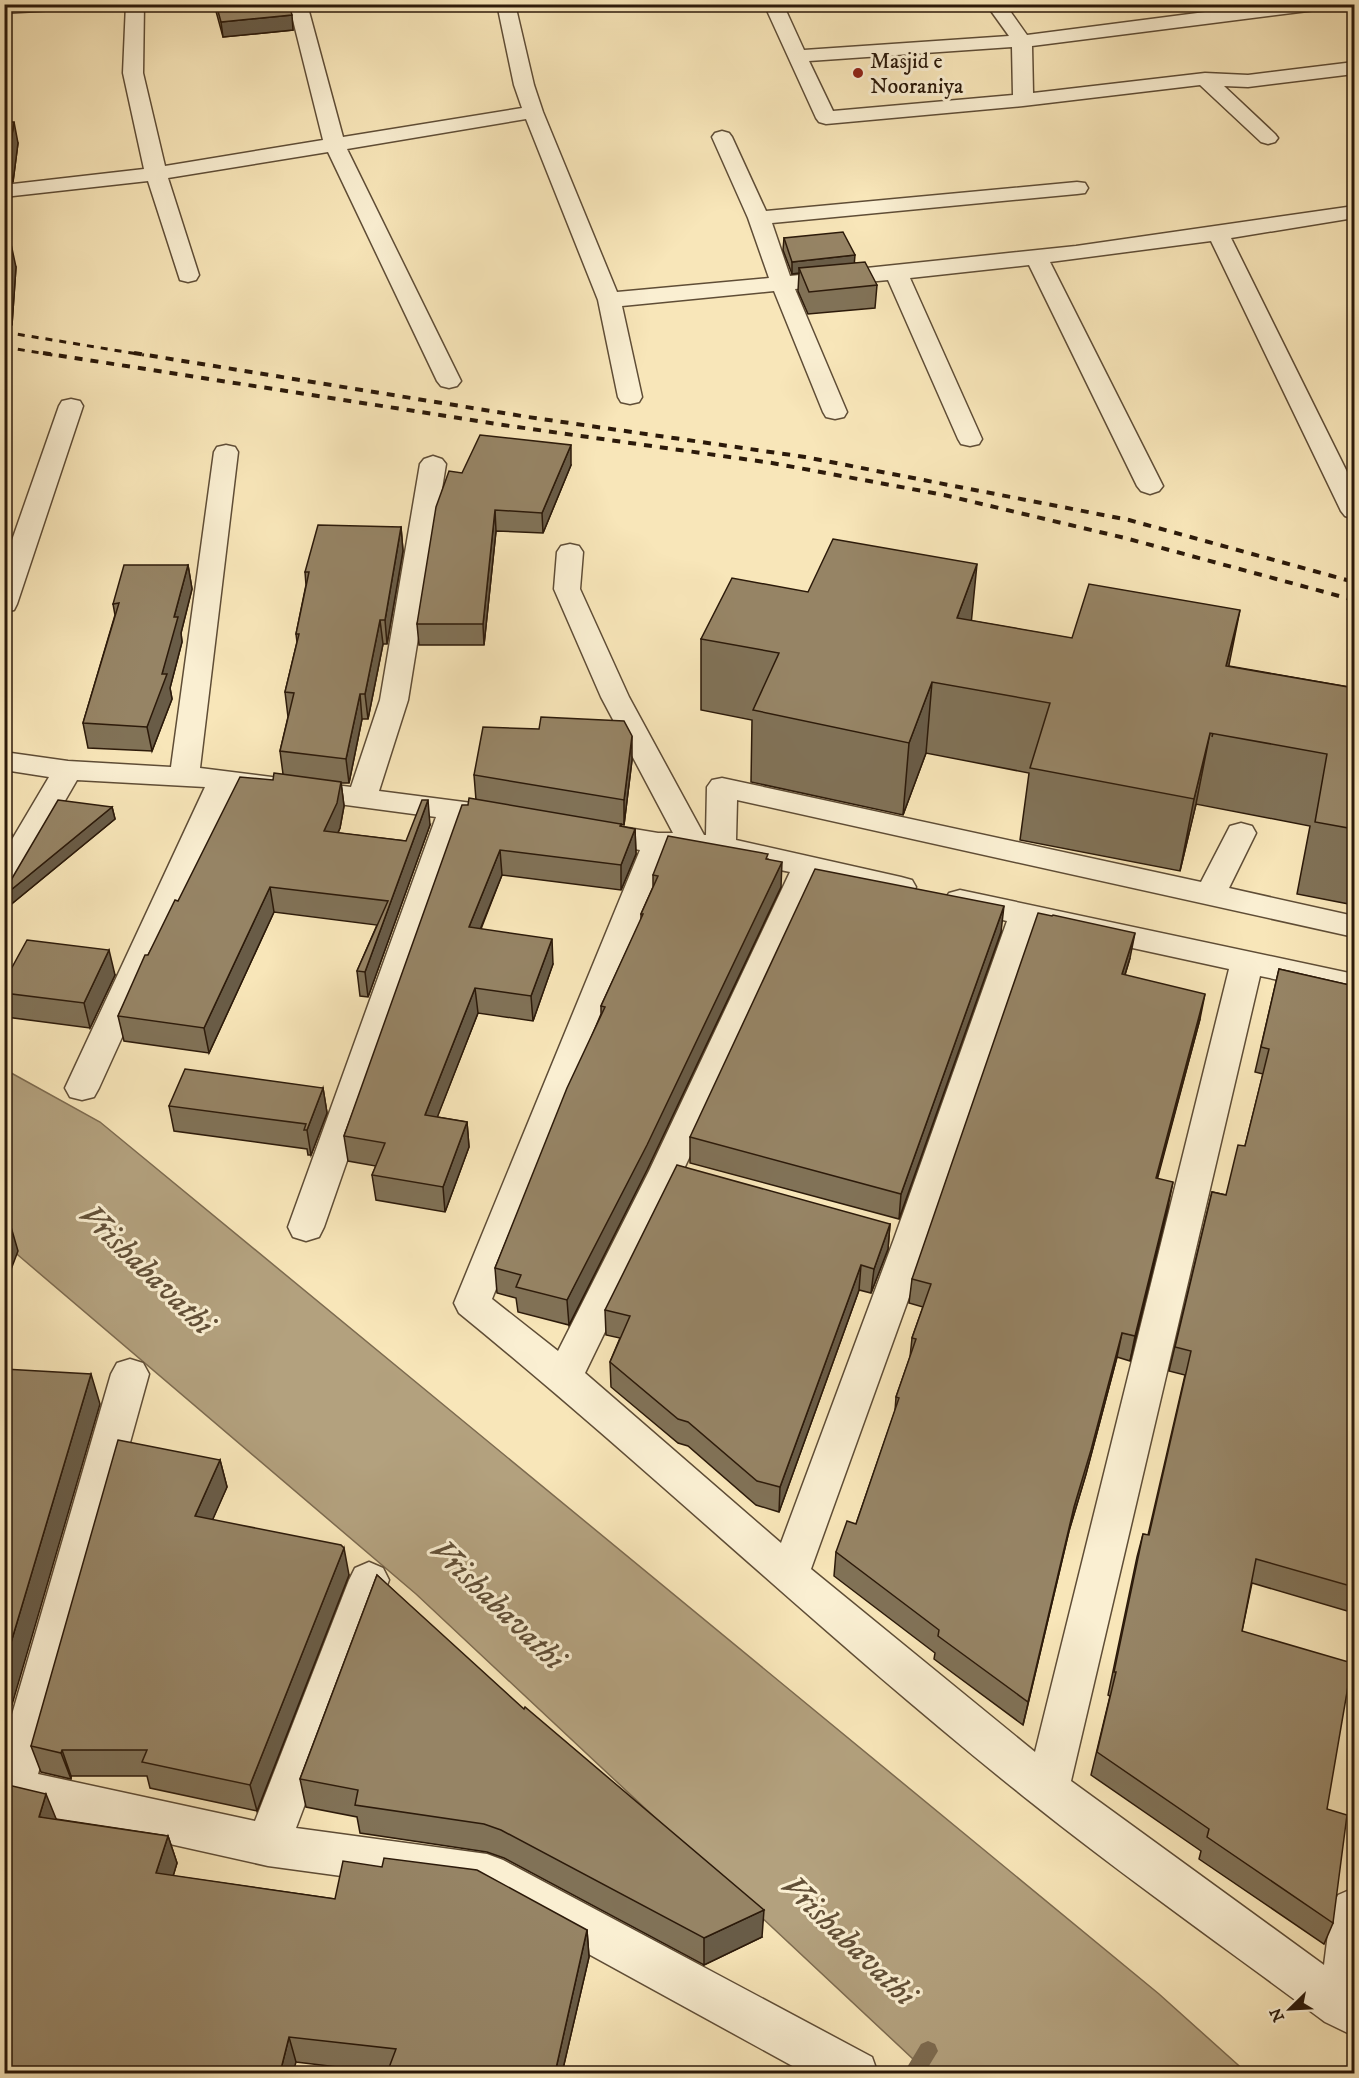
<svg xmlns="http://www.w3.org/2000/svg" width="1359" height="2078" font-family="'IM FELL DW Pica',serif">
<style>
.water{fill:#b3a17e;stroke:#7d6b50;stroke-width:1.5}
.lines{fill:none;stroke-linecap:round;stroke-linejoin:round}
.stream{fill:#7d6b50;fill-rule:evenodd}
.minor-casing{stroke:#5f4d36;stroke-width:3}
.minor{fill:#faefd2;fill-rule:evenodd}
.rail-far1{stroke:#2c1a0a;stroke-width:3;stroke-dasharray:7 7;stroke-linecap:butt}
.rail{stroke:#2c1a0a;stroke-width:4;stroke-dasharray:8 8;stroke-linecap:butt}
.wall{fill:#817257;stroke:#2c1a0a;stroke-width:1.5}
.shaded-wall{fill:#695c47;stroke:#2c1a0a;stroke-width:1.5}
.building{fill:#968465;stroke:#2c1a0a;stroke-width:1.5}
.poi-dot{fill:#8f2418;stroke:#faefd2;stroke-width:2}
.labels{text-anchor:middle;stroke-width:6;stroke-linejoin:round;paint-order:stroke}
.far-poi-label{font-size:22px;fill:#2c1a0a;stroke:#faefd2;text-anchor:start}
.near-water-label{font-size:33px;font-style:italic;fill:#625038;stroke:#faefd2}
</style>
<rect width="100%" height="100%" fill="#f8e6b9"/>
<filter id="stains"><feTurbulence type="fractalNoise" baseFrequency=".00333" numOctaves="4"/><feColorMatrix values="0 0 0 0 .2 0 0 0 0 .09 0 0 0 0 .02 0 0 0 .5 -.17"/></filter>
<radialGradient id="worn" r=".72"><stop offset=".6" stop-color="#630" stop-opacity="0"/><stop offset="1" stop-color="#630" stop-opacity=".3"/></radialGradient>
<polygon class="water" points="4,1069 100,1122 1159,1994 1247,2073 928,2073 416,1594 5,1244"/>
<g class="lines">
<polygon class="stream" points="928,2041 935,2044 938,2051 924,2074 903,2074 921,2044"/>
<g class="minor-casing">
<g id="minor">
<polygon points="4,4 63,4 61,8 54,10 4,13"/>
<polygon points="126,4 144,4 143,73 165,166 323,140 289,4 307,4 343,137 522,108 514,85 497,4 515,4 534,85 543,112 617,292 769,278 748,218 712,137 715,133 722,131 729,133 732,137 766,211 1077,182 1085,183 1088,188 1085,193 1077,194 772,223 790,276 1076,246 1354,206 1354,218 1231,238 1354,486 1354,519 1345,516 1341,511 1211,241 1050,262 1163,486 1159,491 1150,494 1141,491 1137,486 1029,265 910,278 982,439 979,444 970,446 961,444 958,439 888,280 795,289 847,412 844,417 835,419 826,417 823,412 774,291 622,306 642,397 639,402 630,404 621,402 618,397 598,300 526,119 347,149 461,381 457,386 449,388 441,386 437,381 328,152 168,178 199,275 196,280 188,282 180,280 148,181 4,197 4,185 144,169 123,73"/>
<path d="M764,4h19l21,46 205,-14 -23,-32h19l22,31 240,-31h58l-2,4 -7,2 -284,36 1,47 172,-20 43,2 106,-13v12l-106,13 -24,-1 51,48 3,4 -3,4 -7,2 -7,-2 -61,-57 -177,21 -197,18 -7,-2 -3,-4zM1012,47l1,48 -180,16 -24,-50z"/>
<polygon points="71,399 80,401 83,406 17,604 14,610 4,612 4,563 59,406 62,401"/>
<polygon points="226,445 235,447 238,452 200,768 351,787 380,700 420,464 424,459 433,456 442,459 446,464 408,700 379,791 503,807 514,810 518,817 514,824 503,827 465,821 324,1227 319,1237 306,1241 293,1237 288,1227 436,817 234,790 99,1088 94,1097 82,1100 70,1097 65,1088 205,787 77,780 15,887 4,890 4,853 49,777 4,770 4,752 68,761 171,767 214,452 217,447"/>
<path d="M570,544l9,2 4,6 -3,37 49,108 75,138h2l1,-48 5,-7 10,-2 479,104 29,-56 11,-3 11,3 4,7 -27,55 125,28v21l-617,-137 -1,40 165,37 11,3 4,7 -4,7 -11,3 -83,-18 -135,292 -98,202 196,170 113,-304 113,-318 -58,-14 -5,-7 5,-7 11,-3 394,84v22l-94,-20 -189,805 253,184 7,-55 7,-15 16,-7v148l-29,-14c-98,-73 -198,-143 -293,-219 -197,-156 -378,-331 -573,-490l-5,-10 186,-453 -59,-11 -4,-7 4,-7 11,-3 66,11h15l-72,-136 -47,-108 3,-37 4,-6zM669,853c42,0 81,10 121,19l-141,299 -91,180 -66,-52zM1036,927l193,42 -194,783 -224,-183 119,-330z"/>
<polygon points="130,1359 143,1363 149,1374 38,1774 255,1821 349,1580 355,1568 369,1562 383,1568 389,1580 296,1828 487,1854 503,1860 872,2057 878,2074 807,2074 481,1895 268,1866 4,1807 4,1742 111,1374 117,1363"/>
</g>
</g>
<use href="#minor" class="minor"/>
<g class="rail-far1">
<polyline points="4,332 144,355"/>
<polyline points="4,347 53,355"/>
</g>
<g class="rail">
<polyline points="43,353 510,426 772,463 944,495 1125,538 1354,600"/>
<polyline points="134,353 528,417 805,457 1129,520 1354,582"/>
</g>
</g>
<g class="wall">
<polygon points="214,4 289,4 293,30 223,37"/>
<polygon points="4,122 18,143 13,182 4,182"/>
<polygon points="784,238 855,263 877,285 875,308 808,314 798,291 799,273 792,274 783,250"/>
<polygon points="4,245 16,267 12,325 4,325"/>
<polygon points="571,465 543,533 496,531 484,645 419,645 417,624 462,473"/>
<polygon points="401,527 403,551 387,644 383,644 368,719 362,719 349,783 341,783 344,806 340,828 338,833 406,841 430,825 368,997 360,996 357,971 377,925 274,912 209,1053 124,1041 118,1016 148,955 178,901 273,780 283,774 280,751 288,717 285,692 297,642 296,634 306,585 305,572"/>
<polygon points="188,565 192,589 181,633 182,642 170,688 172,699 152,751 88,748 83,723 115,615 113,604"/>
<polygon points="972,621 1354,688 1354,905 1297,894 1310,826 1196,804 1180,871 1020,840 1029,773 926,753 903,815 751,782 752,720 701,710 701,639"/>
<polygon points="632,760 624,825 621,824 621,827 635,829 636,854 621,890 502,875 481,929 553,964 533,1021 478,1013 437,1117 467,1122 469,1147 445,1212 376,1200 372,1175 376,1166 348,1161 344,1136 468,805 476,800 474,775"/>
<polygon points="112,807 115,819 9,906 7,905 4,892"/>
<polygon points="768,859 781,887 647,1170 569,1325 518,1312 516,1298 497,1293 495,1268 601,1014 601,1006 641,920 641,914 653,887 653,875"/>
<polygon points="1001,932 899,1219 690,1163 690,1137"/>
<polygon points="1130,958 1125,975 1200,1019 1157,1178 1168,1207 1130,1361 1117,1357 1086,1474 1069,1531 1023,1725 934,1659 935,1653 834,1576 836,1552 856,1524 895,1411 896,1397 910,1357 912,1338 923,1307 909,1303 912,1279"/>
<polygon points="1279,969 1354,986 1354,1613 1252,1583 1242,1631 1327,1809 1333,1923 1324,1944 1199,1859 1201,1851 1091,1775 1110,1696 1108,1695 1137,1557 1143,1534 1148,1535 1185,1375 1169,1371 1212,1192 1226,1195 1245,1146 1263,1074 1255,1072"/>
<polygon points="115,975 90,1028 6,1017 4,1011 4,982"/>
<polygon points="323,1088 327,1113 311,1155 308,1155 307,1149 174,1131 169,1106"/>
<polygon points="890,1224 888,1249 871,1293 859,1290 779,1512 756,1505 688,1446 678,1443 611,1387 610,1362 620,1338 606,1335 605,1310"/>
<polygon points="220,1460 227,1487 212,1520 349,1575 257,1811 150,1788 147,1776 71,1776 71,1779 41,1772 31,1746"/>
<polygon points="377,1575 762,1937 704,1965 504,1858 487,1852 360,1833 357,1817 306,1807 300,1779"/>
<polygon points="56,1819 168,1836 177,1863 173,1876 335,1899 587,1930 589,1957 562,2073 387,2073 296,2062"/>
</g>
<g class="shaded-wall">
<polygon points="292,15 293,30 223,37 221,22"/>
<polygon points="14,122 18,143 13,182 8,160"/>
<polygon points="11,244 16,267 12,325 7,302"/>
<polygon points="855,255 854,267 799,268 799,273 792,274 792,262"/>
<polygon points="571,445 571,465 543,533 542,513"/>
<polygon points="495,510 496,531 484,645 483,624"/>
<polygon points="401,527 403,551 387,644 385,620"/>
<polygon points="977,564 970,635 957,618"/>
<polygon points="188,565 192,589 181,633 182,642 170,688 172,699 152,751 147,727 162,674 174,617"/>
<polygon points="1240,610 1226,680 1212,737 1226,666"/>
<polygon points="380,620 383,644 368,719 365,694"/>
<polygon points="932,682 926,753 903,815 909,743"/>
<polygon points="360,694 362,719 349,783 346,759"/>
<polygon points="1210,733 1196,804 1180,871 1194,799"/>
<polygon points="632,736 632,760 624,825 624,800"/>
<polygon points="341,782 344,806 340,828 327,856 324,831"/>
<polygon points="428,800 430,825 368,997 365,972"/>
<polygon points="112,807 115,819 9,906 6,894"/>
<polygon points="7,814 12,835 4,848 4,818"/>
<polygon points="635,829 636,854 621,890 621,865"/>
<polygon points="500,850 502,875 471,952 469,927"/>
<polygon points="782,862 781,887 647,1170 569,1325 567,1300"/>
<polygon points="270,887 274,912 209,1053 204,1028"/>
<polygon points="1004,906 1001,932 899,1219 901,1194"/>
<polygon points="1135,933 1130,958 1117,1000 1122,974"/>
<polygon points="552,939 553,964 533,1021 531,996"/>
<polygon points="109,950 115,975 90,1028 84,1003"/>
<polygon points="475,988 478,1013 428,1141 425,1115"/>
<polygon points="1205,994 1200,1019 1151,1203 1156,1178"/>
<polygon points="323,1088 327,1113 311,1155 307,1130"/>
<polygon points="467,1122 469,1147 445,1212 443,1187"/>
<polygon points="1173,1182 1168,1207 1130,1361 1135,1336"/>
<polygon points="9,1220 18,1251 4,1288 4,1231"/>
<polygon points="890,1224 888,1249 871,1293 874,1269"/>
<polygon points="861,1265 859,1290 779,1512 780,1487"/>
<polygon points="1122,1333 1117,1357 1086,1474 1069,1531 1023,1725 1074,1507"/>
<polygon points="91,1374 100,1404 4,1732 4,1666"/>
<polygon points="220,1460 227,1487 202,1544 195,1516"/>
<polygon points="344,1548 349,1575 257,1811 250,1785"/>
<polygon points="62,1750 71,1776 71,1779 61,1753"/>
<polygon points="46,1794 57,1821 39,1817"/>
<polygon points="168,1836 177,1863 166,1900 156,1873"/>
<polygon points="764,1910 762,1937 704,1965 704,1938"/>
<polygon points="587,1930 589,1957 562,2073 555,2073"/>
<polygon points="289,2037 296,2062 293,2073 280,2073"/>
</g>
<g class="building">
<polygon points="216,4 289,4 292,15 221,22"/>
<polygon points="4,122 14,122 8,160 4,160"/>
<polygon points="843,232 855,255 792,262 784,238"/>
<polygon points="11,244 7,302 4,302 4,245"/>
<polygon points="865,262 877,285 809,292 799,268"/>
<polygon points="480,435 571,445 542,513 495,510 483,624 417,624 436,507 449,471 462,473"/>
<polygon points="318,525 401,527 385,620 380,620 365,694 360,694 346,759 280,751 294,693 285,692 299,634 296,634 309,572 305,572"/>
<polygon points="833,539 977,564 957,618 1072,638 1089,584 1240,610 1226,666 1354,688 1354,829 1315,822 1327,754 1210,733 1194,799 1030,768 1050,703 932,682 909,743 753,710 779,653 701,639 732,578 808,592"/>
<polygon points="124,565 188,565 174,617 178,617 162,674 167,674 147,727 83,723 119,603 113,604"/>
<polygon points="541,717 624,721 632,736 624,800 474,775 483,727 539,729"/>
<polygon points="274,773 341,782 337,803 324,831 406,841 422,800 428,800 365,972 357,971 388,901 270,887 204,1028 118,1016 145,955 148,955 175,900 178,901 240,777 273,780"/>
<polygon points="469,798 621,824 620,826 635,829 621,865 500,850 469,927 552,939 531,996 475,988 425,1115 467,1122 443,1187 372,1175 385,1143 344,1136 462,805 468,805"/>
<polygon points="58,800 112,807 6,894 4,892"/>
<polygon points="668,836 768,854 766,859 782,862 647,1145 567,1300 516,1287 521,1275 495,1268 567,1088 605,1007 601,1006 643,914 641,914 658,876 653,875"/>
<polygon points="815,869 1004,906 901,1194 690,1137"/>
<polygon points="1038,913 1052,916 1053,915 1135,933 1122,974 1205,994 1156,1178 1173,1182 1135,1336 1122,1333 1091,1450 1074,1507 1028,1702 938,1636 939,1630 836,1552 847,1521 856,1524 899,1398 896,1397 916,1339 912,1338 931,1284 912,1279"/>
<polygon points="27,940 109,950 84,1003 4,993 4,982"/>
<polygon points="1279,969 1354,986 1354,1587 1256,1559 1242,1631 1352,1663 1327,1809 1347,1815 1333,1923 1207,1837 1209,1829 1097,1752 1116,1672 1114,1672 1143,1534 1149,1535 1191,1351 1175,1347 1212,1192 1226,1195 1238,1145 1245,1146 1269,1049 1261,1047"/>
<polygon points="185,1069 323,1088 307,1130 304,1130 306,1124 169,1106"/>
<polygon points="677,1165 890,1224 874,1269 861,1265 780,1487 757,1481 688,1422 678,1419 610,1362 630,1316 605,1310"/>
<polygon points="4,1220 9,1220 4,1231"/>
<polygon points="4,1369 91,1374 4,1666"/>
<polygon points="118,1440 220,1460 195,1516 341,1545 344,1548 250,1785 142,1762 147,1750 62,1750 61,1753 31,1746"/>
<polygon points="377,1575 524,1709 525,1707 764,1910 704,1938 501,1830 484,1824 355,1805 358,1790 300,1779"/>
<polygon points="4,1784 46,1794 39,1817 168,1836 156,1873 335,1899 343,1861 382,1867 384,1858 477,1870 587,1930 555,2073 387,2073 396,2049 289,2037 280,2073 4,2073"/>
</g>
<circle class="poi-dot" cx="858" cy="73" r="6"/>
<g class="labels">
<g class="far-poi-label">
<text x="870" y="68">Masjid e<tspan x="870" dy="25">Nooraniya</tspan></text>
</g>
<g class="near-water-label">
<text transform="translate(148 1268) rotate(44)" y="12">Vrishabavathi</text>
<text transform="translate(499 1603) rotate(44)" y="12">Vrishabavathi</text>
<text transform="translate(850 1939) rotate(44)" y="12">Vrishabavathi</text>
</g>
</g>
<rect width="1359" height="2078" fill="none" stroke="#f8e6b9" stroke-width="24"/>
<rect x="6" y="6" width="1347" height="2066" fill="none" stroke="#2c1a0a" stroke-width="3"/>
<rect x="12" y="12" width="1335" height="2054" fill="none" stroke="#2c1a0a" stroke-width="1.5"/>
<g transform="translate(1290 2009) rotate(246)" stroke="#faefd2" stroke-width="4.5" paint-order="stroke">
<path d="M0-4.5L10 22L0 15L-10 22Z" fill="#2c1a0a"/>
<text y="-9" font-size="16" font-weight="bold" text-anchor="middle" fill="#2c1a0a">N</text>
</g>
<rect width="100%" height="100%" filter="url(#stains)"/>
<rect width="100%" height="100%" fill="url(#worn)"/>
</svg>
